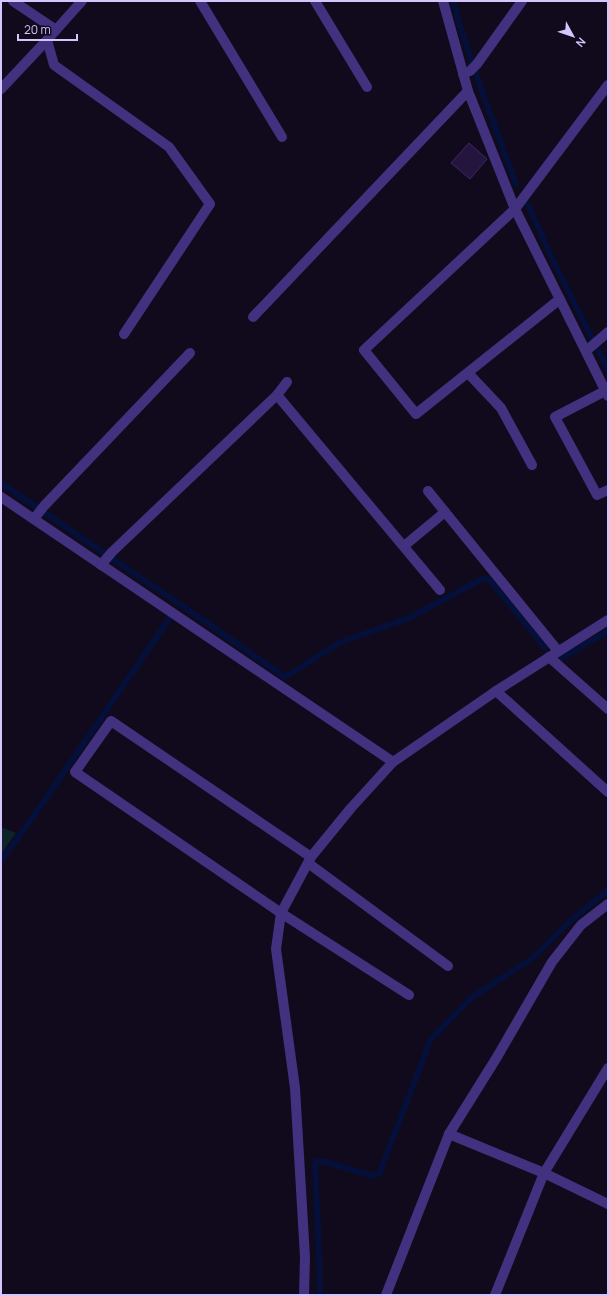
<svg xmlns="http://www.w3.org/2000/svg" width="609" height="1296" font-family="Manrope,sans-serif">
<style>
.green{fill:#0c2327}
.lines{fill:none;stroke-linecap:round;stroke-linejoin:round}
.stream{stroke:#05103a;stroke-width:6}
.building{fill:#24153f;stroke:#3f256c}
.minor{stroke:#41317f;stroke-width:10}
</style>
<rect width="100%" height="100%" fill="#100a1c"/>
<polygon class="green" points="1,827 16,833 1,854"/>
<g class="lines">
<g class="stream">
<path d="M453,1c17,62 41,122 63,183"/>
<polyline points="528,205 553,260 608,370"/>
<polyline points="1,483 197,616 285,677 341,642 409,618 482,579 488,579 492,583 545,648"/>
<polyline points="562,658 608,631"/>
<polyline points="1,861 33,817 169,619"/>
<polyline points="320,1295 319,1251 315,1162 326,1162 373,1176 379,1174 431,1039 471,998 534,957 570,921 608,890"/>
</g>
</g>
<polygon class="building" points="469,143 487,159 470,179 451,163"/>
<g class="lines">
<g class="minor">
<polyline points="13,1 56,30"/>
<polyline points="82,1 47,40 54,65 169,147 210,204 124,334"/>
<polyline points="200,1 282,137"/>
<polyline points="315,1 367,87"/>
<polyline points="443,1 468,91 515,209 608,396"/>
<polyline points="463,74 470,71 477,64 522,1"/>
<polyline points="1,89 47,40"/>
<polyline points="560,299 416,414 364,350 515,209 608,85"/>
<polyline points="253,317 468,91"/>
<polyline points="586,351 608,332"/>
<polyline points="468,373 501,408 532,465"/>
<polyline points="605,391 555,417 597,495 608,490"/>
<polyline points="277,395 440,590"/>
<polyline points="428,491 558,651"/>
<polyline points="1,497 393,762"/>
<polyline points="34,519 44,506 190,353"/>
<polyline points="404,546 445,512"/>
<polyline points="101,565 112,552 277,395 287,382"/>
<polyline points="549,657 608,709"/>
<polyline points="496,691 608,792"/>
<polyline points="311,857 111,721 75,772 281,913 409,995"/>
<polyline points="308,863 448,966"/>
<polyline points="449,1134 544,1173 608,1204"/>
<polyline points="304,1295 305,1257 295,1088 276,949 281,913 311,857 351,808 393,762 496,691 608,620"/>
<polyline points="386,1295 449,1134 497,1057 552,962 581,925 608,904"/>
<polyline points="495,1295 544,1173 608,1068"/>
</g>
</g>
<rect width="609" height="1296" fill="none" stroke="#d5c5ff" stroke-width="4"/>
<g transform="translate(573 36) rotate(130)" stroke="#100a1c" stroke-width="3" paint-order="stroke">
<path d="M0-3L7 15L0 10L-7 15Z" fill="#d5c5ff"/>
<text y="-6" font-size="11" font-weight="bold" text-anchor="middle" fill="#d5c5ff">N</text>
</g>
<path d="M18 34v6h59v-6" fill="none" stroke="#d5c5ff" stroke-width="2"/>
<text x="24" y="34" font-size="12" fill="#d5c5ff" stroke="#100a1c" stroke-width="3" paint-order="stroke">20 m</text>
</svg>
